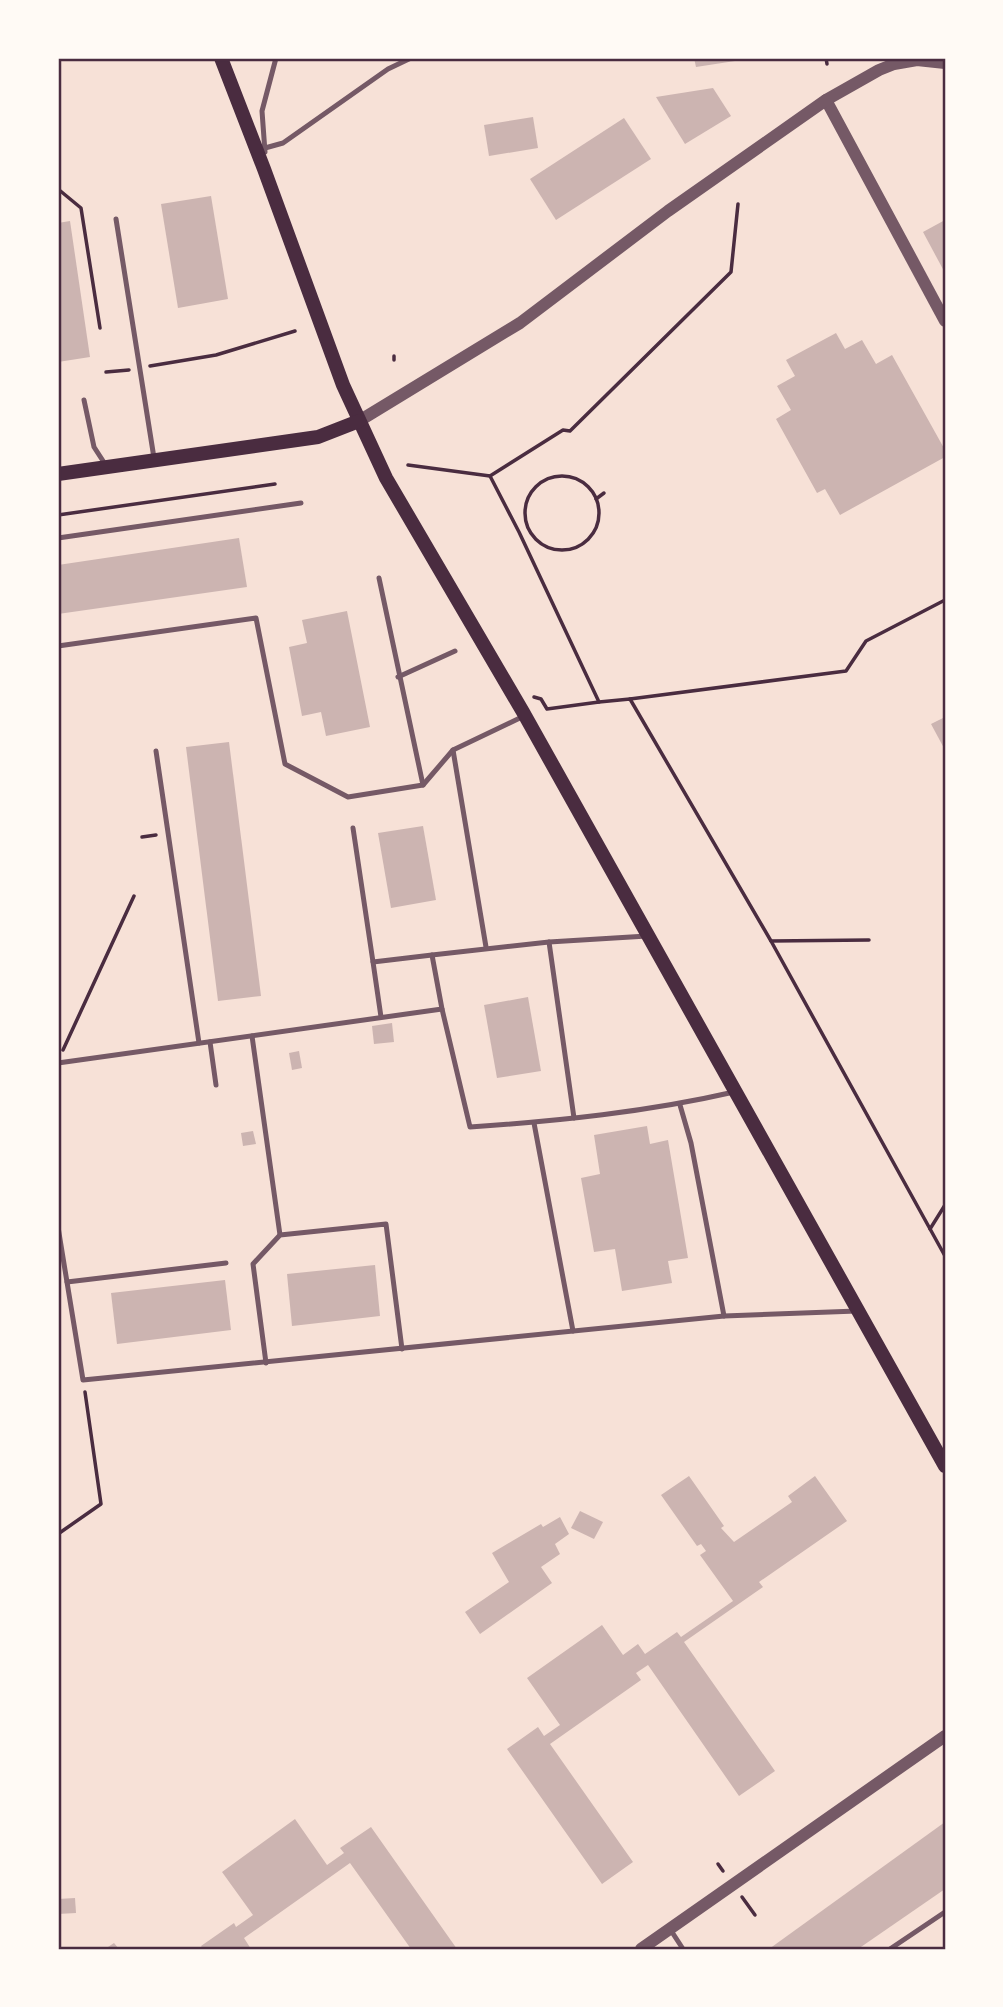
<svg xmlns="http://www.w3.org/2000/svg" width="1003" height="2007" font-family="'Crimson Pro',serif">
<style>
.building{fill:#ccb4b1}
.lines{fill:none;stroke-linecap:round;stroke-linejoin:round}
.path{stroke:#4a2c40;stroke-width:3.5}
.service{stroke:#755966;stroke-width:5}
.tertiary{stroke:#755966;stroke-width:12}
.secondary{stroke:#4a2c40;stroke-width:14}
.neatline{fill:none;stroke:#4a2c40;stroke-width:2.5}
</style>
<rect width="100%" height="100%" fill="#f7e1d7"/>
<g class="building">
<polygon points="694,58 748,58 748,59 696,67"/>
<polygon points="713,88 731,116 685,144 656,97"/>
<polygon points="533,117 538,148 489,156 484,125"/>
<polygon points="624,118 651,159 556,220 530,179"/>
<polygon points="211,196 228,299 178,308 161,204"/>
<polygon points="945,220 945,273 923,232"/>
<polygon points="70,221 90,357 58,362 58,223"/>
<polygon points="836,333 845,349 862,340 876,364 892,355 945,450 945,457 840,515 825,489 817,493 776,419 791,410 777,386 795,376 786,360"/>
<polygon points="239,538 247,587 58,614 58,565"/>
<polygon points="347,611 370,727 326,736 321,712 302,716 289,647 307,643 302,620"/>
<polygon points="945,717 945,750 931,724"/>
<polygon points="229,742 261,996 218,1001 186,747"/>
<polygon points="423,826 436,900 391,908 378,833"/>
<polygon points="528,997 541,1071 497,1078 484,1005"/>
<polygon points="392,1023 394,1042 374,1044 372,1026"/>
<polygon points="299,1051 302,1068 292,1070 289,1053"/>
<polygon points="647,1126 650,1144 668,1140 688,1258 668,1261 672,1283 622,1291 615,1249 594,1252 581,1178 600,1174 594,1135"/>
<polygon points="253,1131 256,1144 243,1146 241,1133"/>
<polygon points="375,1265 380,1316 292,1326 287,1274"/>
<polygon points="225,1280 231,1330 117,1344 111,1293"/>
<polygon points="689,1476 724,1526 721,1528 734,1542 792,1502 788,1496 815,1476 847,1521 759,1582 763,1587 684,1642 775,1771 739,1796 648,1665 636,1673 641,1680 550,1744 633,1862 602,1884 507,1749 538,1727 544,1736 560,1725 527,1678 602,1625 623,1655 638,1644 645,1654 677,1632 681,1637 733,1601 700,1555 706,1551 701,1544 697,1546 661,1495"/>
<polygon points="580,1511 603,1522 594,1539 571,1528"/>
<polygon points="560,1517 569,1534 555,1544 560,1554 541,1567 552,1583 480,1634 465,1612 509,1582 492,1553 541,1524 543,1527"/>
<polygon points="295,1819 327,1865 344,1853 340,1848 371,1827 457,1949 411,1949 350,1863 244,1938 251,1949 203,1949 201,1946 234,1923 236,1927 253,1915 222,1872"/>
<polygon points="945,1822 945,1889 858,1949 769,1949"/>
<polygon points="75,1898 76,1913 58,1914 58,1899"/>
<polygon points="114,1943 119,1949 105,1949"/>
</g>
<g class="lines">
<g class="path">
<polyline points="826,58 827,64"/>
<polyline points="58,189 81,208 100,328"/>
<polyline points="394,356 394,360"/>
<polyline points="150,366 216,355 295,331"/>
<polyline points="106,372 129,370"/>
<polyline points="408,465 490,476 519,532 599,702 630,699 771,941 945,1256"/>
<polyline points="490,476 563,430 570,431 731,272 738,204"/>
<circle cx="562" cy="513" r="37"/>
<polyline points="596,499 604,493"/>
<polyline points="58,515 275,484"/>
<polyline points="534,697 541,699 547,709 599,702"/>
<polyline points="630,699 846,671 866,641 945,600"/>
<polyline points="142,837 156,835"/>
<polyline points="771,941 869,940"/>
<polyline points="63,1050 134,896"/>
<polyline points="930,1229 945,1205"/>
<polyline points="58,1534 101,1504 85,1392"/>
<polyline points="718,1864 723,1871"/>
<polyline points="742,1897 755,1915"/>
</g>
<g class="service">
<polyline points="265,148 283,143 388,69 411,58"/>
<polyline points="265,152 262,111 276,58"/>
<polyline points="116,219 154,458"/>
<polyline points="84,400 94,447 105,464"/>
<polyline points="58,538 301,503"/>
<polyline points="379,578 423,785"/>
<polyline points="58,646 256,618 285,764 348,797 423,785 453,750 524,716"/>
<polyline points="398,677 455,651"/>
<polyline points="453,750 486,947"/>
<polyline points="156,751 199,1043"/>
<polyline points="353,828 373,962"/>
<polyline points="549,942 574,1118"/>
<path d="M442,1009l28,118c88,-6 177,-15 264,-35"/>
<polyline points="381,1017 373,962 432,955"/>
<polyline points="252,1036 280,1235"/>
<polyline points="210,1042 216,1085"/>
<polyline points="58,1063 442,1009 432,955 549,942 647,936"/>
<polyline points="680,1105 691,1143 724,1316"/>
<polyline points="534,1123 573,1331"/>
<polyline points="58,1227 83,1380 724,1316 857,1311"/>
<polyline points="67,1282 226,1263"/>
<polyline points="266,1363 253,1264 280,1235 386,1224 402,1349"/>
<polyline points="670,1929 683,1949"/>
<polyline points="890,1949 945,1912"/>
</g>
<g class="tertiary">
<polyline points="826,100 945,321"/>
<polyline points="359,421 520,323 668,211 826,100 879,70 894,64 917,60 945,63"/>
<polyline points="641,1949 945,1736"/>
</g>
<g class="secondary">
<polyline points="221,58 264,169 343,385 386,478 523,712 945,1466"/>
<polyline points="58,474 318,437 359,421"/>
</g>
</g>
<rect width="1003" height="2007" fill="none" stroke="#fffaf5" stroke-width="119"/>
<rect x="60" y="60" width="884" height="1888" class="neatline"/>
</svg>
